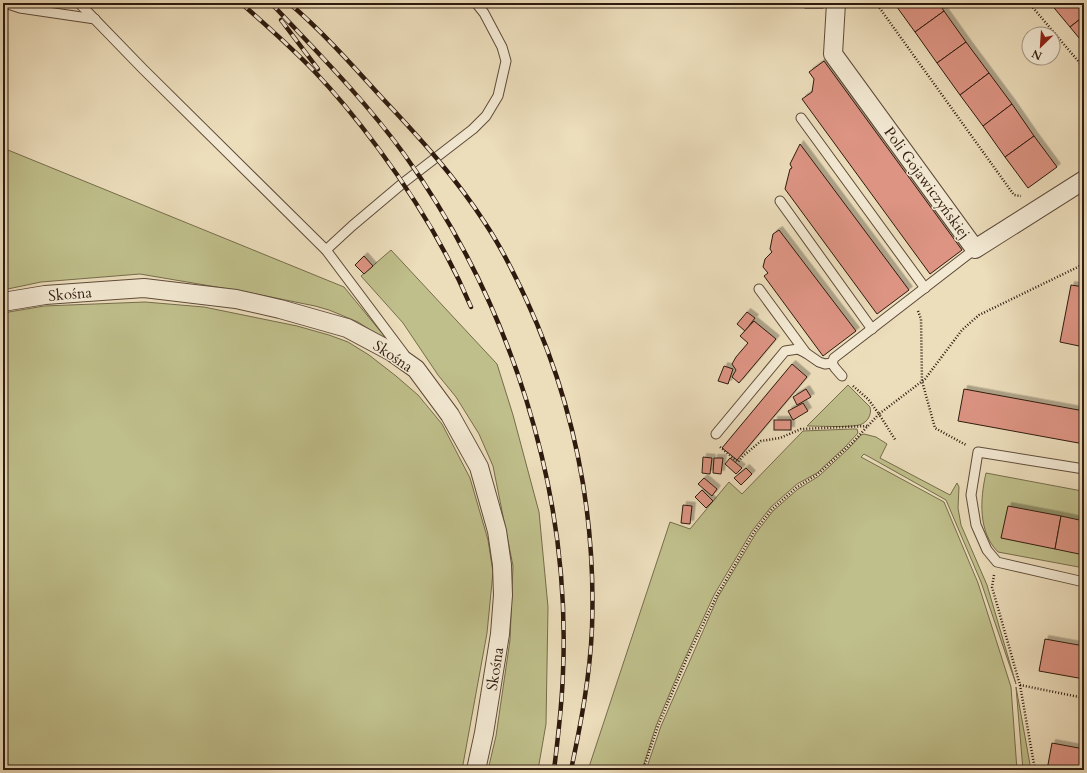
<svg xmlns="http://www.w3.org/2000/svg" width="1087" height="773" font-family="Cardo,serif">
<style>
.green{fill:#bfbf8b;stroke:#766c4c}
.building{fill:#dd9483;stroke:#2e1a0e;filter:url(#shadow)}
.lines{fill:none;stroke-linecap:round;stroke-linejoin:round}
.lane-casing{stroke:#5e4b39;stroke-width:11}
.street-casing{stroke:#5e4b39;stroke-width:20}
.path{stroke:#2e1a0e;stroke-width:2.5;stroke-dasharray:1 2;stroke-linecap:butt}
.lane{stroke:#f3e9d3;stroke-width:9}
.street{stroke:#f3e9d3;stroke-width:18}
.rail-casing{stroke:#2e1a0e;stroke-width:4.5}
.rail{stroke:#f3e9d3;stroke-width:3;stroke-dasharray:9;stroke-linecap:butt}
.labels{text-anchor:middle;stroke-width:3;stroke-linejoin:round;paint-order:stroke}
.street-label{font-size:15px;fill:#2e1a0e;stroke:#f3e9d3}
</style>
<defs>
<filter id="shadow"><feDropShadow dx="3.5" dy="-3.5" stdDeviation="0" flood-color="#0004"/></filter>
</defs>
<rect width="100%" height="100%" fill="#ecddbb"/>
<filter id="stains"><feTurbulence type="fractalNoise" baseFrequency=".005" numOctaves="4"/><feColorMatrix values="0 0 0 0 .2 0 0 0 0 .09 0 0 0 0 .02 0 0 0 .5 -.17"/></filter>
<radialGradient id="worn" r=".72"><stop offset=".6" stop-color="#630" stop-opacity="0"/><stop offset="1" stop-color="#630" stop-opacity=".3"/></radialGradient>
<g class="green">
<polygon points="3,148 344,287 390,343 358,322 329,310 315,306 246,292 140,274 41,282 3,290"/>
<polygon points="391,250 497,364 513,415 539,512 548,607 546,724 538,770 488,770 496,736 510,640 513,566 493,466 479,434 456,397 438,375 403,323 361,276"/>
<polygon points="145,302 204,307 297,326 329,335 348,342 369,355 396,376 418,395 442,424 470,478 488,540 493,572 487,633 462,770 3,770 3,313 44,306"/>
<path d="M848,385l22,22c2,7 -2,14 -8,17 -8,4 -43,2 -55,2z"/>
<polygon points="852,429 857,429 858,433 845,447 817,473 797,484 771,507 752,531 714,595 680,669 656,726 642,770 588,770 670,522 690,529 729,482 742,494 803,431"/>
<polygon points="864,434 876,437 887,444 880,458 950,495 957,483 959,487 958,508 961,525 987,585 1016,684 981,582 946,500 864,454 861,457 944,502 978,583 1011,687 1017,770 646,770 661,726 718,597 756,533 773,511 798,489 819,476 848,449 861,435"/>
<path d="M986,473l96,18 2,-11v88l-86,-16c-20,-20 -18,-53 -12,-79z"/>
<polygon points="1016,687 1031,770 1023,770"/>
</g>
<g class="building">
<rect x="805" y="3" width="18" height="5"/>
<polygon points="894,3 939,3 944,11 915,32"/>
<polygon points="1050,3 1084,3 1084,16 1070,27"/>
<polygon points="944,11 966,42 937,63 915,32"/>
<polygon points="1084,16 1084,44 1070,27"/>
<polygon points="966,42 989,73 960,95 937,63"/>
<polygon points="824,61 962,250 930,274 802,99 812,92 814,79 809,72"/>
<polygon points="989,73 1012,104 983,126 960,95"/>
<polygon points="1012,104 1034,136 1005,157 983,126"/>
<polygon points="1034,136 1057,167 1028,188 1005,157"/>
<polygon points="800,144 909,290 877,314 785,189 790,169 792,168 790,164"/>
<polygon points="779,230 856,331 823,356 764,276 768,273 763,267 765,259 772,252 770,249 773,234"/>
<polygon points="364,256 373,266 364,274 355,265"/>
<polygon points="1071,285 1084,287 1084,286 1084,347 1060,342"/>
<polygon points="747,312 755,318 745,331 737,324"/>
<polygon points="754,321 776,339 739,383 732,377 736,370 732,364 736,357 748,343 740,336"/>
<polygon points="792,364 807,377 737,460 722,448"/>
<polygon points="724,366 733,369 728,384 718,381"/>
<polygon points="806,389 811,397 797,405 793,397"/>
<polygon points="964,389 1084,411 1084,444 958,421"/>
<polygon points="803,403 808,411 793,420 788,411"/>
<rect x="774" y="420" width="17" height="10"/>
<polygon points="703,457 712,458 710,474 702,473"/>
<polygon points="714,458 723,458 721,474 713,473"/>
<polygon points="730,458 742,468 736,474 725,464"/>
<polygon points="746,468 752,474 741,485 734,478"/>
<polygon points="704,478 717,489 712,496 698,484"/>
<polygon points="702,490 713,501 706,508 695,497"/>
<polygon points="683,505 692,506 690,524 681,523"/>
<polygon points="1008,506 1061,516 1055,549 1001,538"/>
<polygon points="1061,516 1084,521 1084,555 1055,549"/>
<polygon points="1045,639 1084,646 1084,679 1039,671"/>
<polygon points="1052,743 1084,749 1084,770 1047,770"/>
</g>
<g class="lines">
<g class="lane-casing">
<g id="lane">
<polyline points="5,3 20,8 95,19"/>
<polyline points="79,3 143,69 326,250 404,354"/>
<polyline points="801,118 925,288"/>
<polyline points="780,201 872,329"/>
<polyline points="326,250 352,226 403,183 473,129 486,116 498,96 506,61 502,47 484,13 476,3"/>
<polyline points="759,289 806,353 819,362 825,364 832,363"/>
<polyline points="842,376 835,368 832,363 834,358 975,249"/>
<polyline points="716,434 785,351 798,349 806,353"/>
<polyline points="1084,469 978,452 971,495 976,525 987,550 997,562 1084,582"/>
</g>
</g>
<g class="street-casing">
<g id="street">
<polyline points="836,3 833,54 975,249 1084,180"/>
<polyline points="3,302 45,295 144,288 236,299 280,309 347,328 392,352 416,369 450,415 479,467 497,531 502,565 503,595 500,634 484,733 476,770"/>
</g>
</g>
<g class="path">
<polyline points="876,3 1014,195 1021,196"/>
<polyline points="1029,3 1084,68"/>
<polyline points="918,311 921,319 922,381 935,428 966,445"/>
<polyline points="853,386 868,399 879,414 925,379 962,330 979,315 1084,264"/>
<polyline points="720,447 738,462 743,456 761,441 780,438 801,429 867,426"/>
<polyline points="994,575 992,587 1020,685 1084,698"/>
<polyline points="1020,685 1035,770"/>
<polyline points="643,770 658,726 687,658 716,597 754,532 772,509 797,487 818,474 853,442 879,414 896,441"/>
</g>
<use href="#lane" class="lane"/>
<use href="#street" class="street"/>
<g class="rail-casing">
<g id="rail">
<path d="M241,3c25,22 50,44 73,68 23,24 44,50 64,77 37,50 69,102 93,159"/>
<path d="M271,3c46,49 93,96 133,151 106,148 167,335 159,518 -1,33 -5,66 -9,98"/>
<path d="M289,3c34,29 64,63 94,96 37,39 73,79 102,124 16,24 29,50 41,76 48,104 70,216 66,329 -2,48 -11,95 -21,142"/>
<polyline points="281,20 318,69"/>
</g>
</g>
<use href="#rail" class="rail"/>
</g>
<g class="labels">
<g class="street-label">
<text transform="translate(927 183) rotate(54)" y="5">Poli Gojawiczyńskiej</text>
<text transform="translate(70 294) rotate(-5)" y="5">Skośna</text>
<text transform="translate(393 356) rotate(34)" y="5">Skośna</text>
<text transform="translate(495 669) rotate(-81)" y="5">Skośna</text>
</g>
</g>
<rect width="1087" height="773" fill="none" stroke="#ecddbb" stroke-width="16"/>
<rect x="4" y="4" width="1079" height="765" fill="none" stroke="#2e1a0e" stroke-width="2"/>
<rect x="8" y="8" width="1071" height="757" fill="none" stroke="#2e1a0e"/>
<g transform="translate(1041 46) rotate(205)"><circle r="19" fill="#f3e9d3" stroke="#a49684"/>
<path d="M0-3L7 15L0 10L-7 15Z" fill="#8f2418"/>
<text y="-6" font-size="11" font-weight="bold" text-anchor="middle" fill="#2e1a0e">N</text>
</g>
<rect width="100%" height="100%" filter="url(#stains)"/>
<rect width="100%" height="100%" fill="url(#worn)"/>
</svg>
